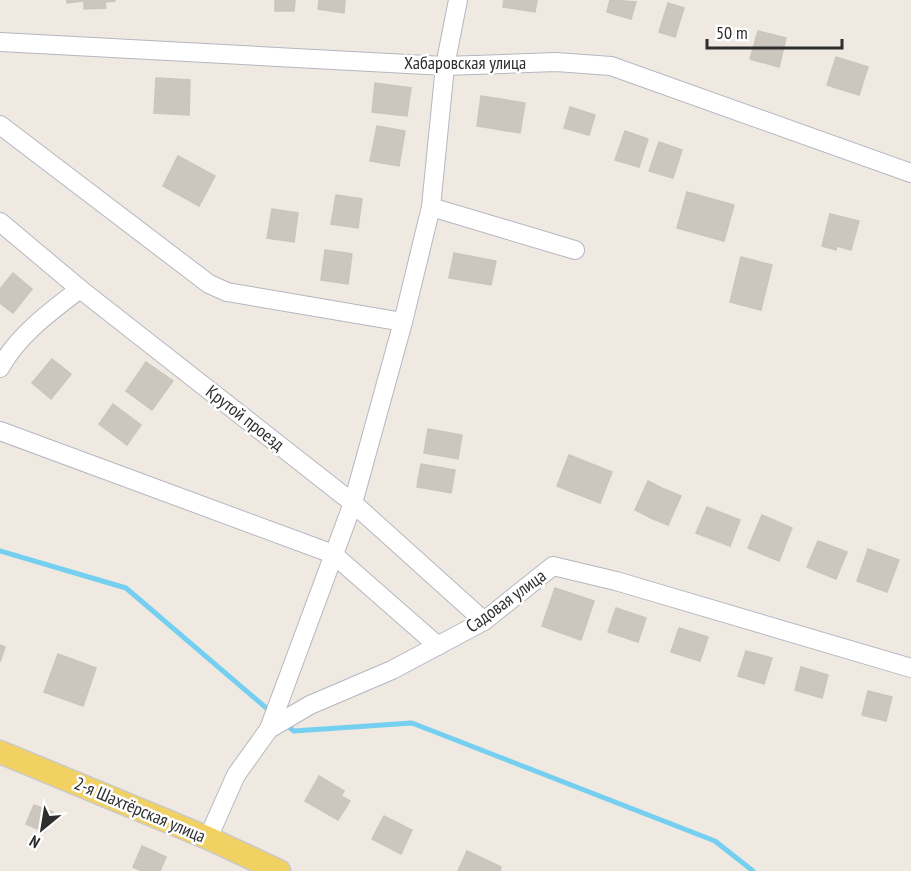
<svg xmlns="http://www.w3.org/2000/svg" width="911" height="871" font-family="'PT Sans Narrow',sans-serif">
<style>
.lines{fill:none;stroke-linecap:round;stroke-linejoin:round}
.stream{stroke:#75cff0;stroke-width:5}
.building{fill:#cbc7bf;stroke:#cbc5ba;stroke-width:1.5}
.minor-casing{stroke:#b4b7c1;stroke-width:20}
.major-casing{stroke:#c9c9c9;stroke-width:25}
.minor{stroke:#fff;stroke-width:18}
.major{stroke:#f2d163;stroke-width:22}
.labels{text-anchor:middle;stroke-width:5;stroke-linejoin:round;paint-order:stroke}
.street-label{font-size:18px;fill:#2e2e2e;stroke:#fff}
</style>
<rect width="100%" height="100%" fill="#efe9e1"/>
<g class="lines">
<g class="stream">
<polyline points="0,551 126,588 271,712"/>
<polyline points="285,724 294,731 412,723 715,841 753,871"/>
</g>
</g>
<g class="building">
<polygon points="67,0 115,0 115,1 105,2 106,8 84,9 84,1 67,3"/>
<polygon points="275,0 295,0 294,11 275,11"/>
<polygon points="319,0 345,0 344,13 318,9"/>
<polygon points="504,0 537,0 535,12 503,7"/>
<polygon points="610,0 636,2 631,19 607,12"/>
<polygon points="668,3 684,8 675,37 659,32"/>
<polygon points="758,31 786,38 779,67 750,59"/>
<polygon points="836,57 868,67 859,95 827,85"/>
<polygon points="156,78 190,80 189,115 154,113"/>
<polygon points="375,83 411,88 407,116 372,112"/>
<polygon points="481,96 525,103 520,133 477,126"/>
<polygon points="570,107 595,115 589,135 564,128"/>
<polygon points="377,126 405,131 399,166 370,161"/>
<polygon points="625,131 648,139 639,167 615,160"/>
<polygon points="659,142 682,150 673,178 649,171"/>
<polygon points="178,156 215,176 199,206 163,186"/>
<polygon points="687,192 734,205 724,241 677,228"/>
<polygon points="336,195 362,199 358,228 331,224"/>
<polygon points="272,209 298,213 294,242 267,238"/>
<polygon points="830,214 859,221 851,250 837,246 836,250 822,246"/>
<polygon points="325,250 352,254 348,284 321,280"/>
<polygon points="454,253 496,261 491,285 449,278"/>
<polygon points="741,257 772,265 761,310 730,302"/>
<polygon points="13,273 32,289 13,313 0,303 0,289"/>
<polygon points="52,359 71,374 51,399 32,383"/>
<polygon points="146,362 173,381 152,410 126,391"/>
<polygon points="113,404 141,425 127,445 99,424"/>
<polygon points="428,429 462,435 458,459 424,453"/>
<polygon points="569,455 612,472 600,503 557,486"/>
<polygon points="421,464 455,470 451,493 417,487"/>
<polygon points="648,481 664,489 651,518 635,510"/>
<polygon points="664,489 681,496 668,525 651,518"/>
<polygon points="707,507 740,520 730,546 696,533"/>
<polygon points="762,515 792,528 779,561 748,548"/>
<polygon points="818,541 847,552 836,579 807,567"/>
<polygon points="868,549 899,560 887,592 857,581"/>
<polygon points="555,588 594,601 581,640 542,626"/>
<polygon points="616,608 646,618 638,642 608,632"/>
<polygon points="679,628 708,637 700,661 671,652"/>
<polygon points="0,645 5,647 0,662"/>
<polygon points="746,651 772,658 764,684 738,676"/>
<polygon points="58,654 96,668 83,706 44,692"/>
<polygon points="801,667 828,675 822,698 795,690"/>
<polygon points="868,691 892,697 886,721 862,715"/>
<polygon points="319,776 344,791 341,796 350,801 338,820 305,801"/>
<polygon points="34,805 53,812 45,832 26,824"/>
<polygon points="384,816 412,830 401,854 372,839"/>
<polygon points="142,846 166,857 160,871 142,871 133,867"/>
<polygon points="467,851 501,867 500,871 458,871"/>
</g>
<g class="lines">
<g class="minor-casing">
<g id="minor">
<polyline points="0,42 445,66 556,62 611,66 911,173"/>
<polyline points="0,125 209,284 227,292 403,322"/>
<polyline points="431,207 575,250"/>
<polyline points="0,222 80,289 353,503 484,621"/>
<path d="M0,368c18,-33 51,-57 80,-79"/>
<polyline points="0,431 333,554 438,646"/>
<polyline points="269,729 353,503 403,322 431,207 445,66 458,0"/>
<polyline points="208,838 236,775 269,729 310,705 392,670 484,621 553,566 616,581 911,668"/>
</g>
</g>
<g class="major-casing">
<polyline id="major" points="0,752 208,838 279,871"/>
</g>
<use href="#minor" class="minor"/>
<use href="#major" class="major"/>
</g>
<g class="labels">
<g class="street-label">
<text x="465" y="69">Хабаровская улица</text>
<text transform="translate(245 418) rotate(38)" y="6">Крутой проезд</text>
<text transform="translate(506 601) rotate(-36)" y="6">Садовая улица</text>
<text transform="translate(140 810) rotate(23)" y="6">2-я Шахтёрская улица</text>
</g>
</g>
<g transform="translate(42 829) rotate(210)" stroke="#ffffff" stroke-width="4.5" paint-order="stroke">
<path d="M0-4.5L10 22L0 15L-10 22Z" fill="#2e2e2e"/>
<text y="-9" font-size="16" font-weight="bold" text-anchor="middle" fill="#2e2e2e">N</text>
</g>
<path d="M707 39v9h135v-9" fill="none" stroke="#2e2e2e" stroke-width="3"/>
<text x="716" y="39" font-size="18" fill="#2e2e2e" stroke="#ffffff" stroke-width="4.5" paint-order="stroke">50 m</text>
</svg>
